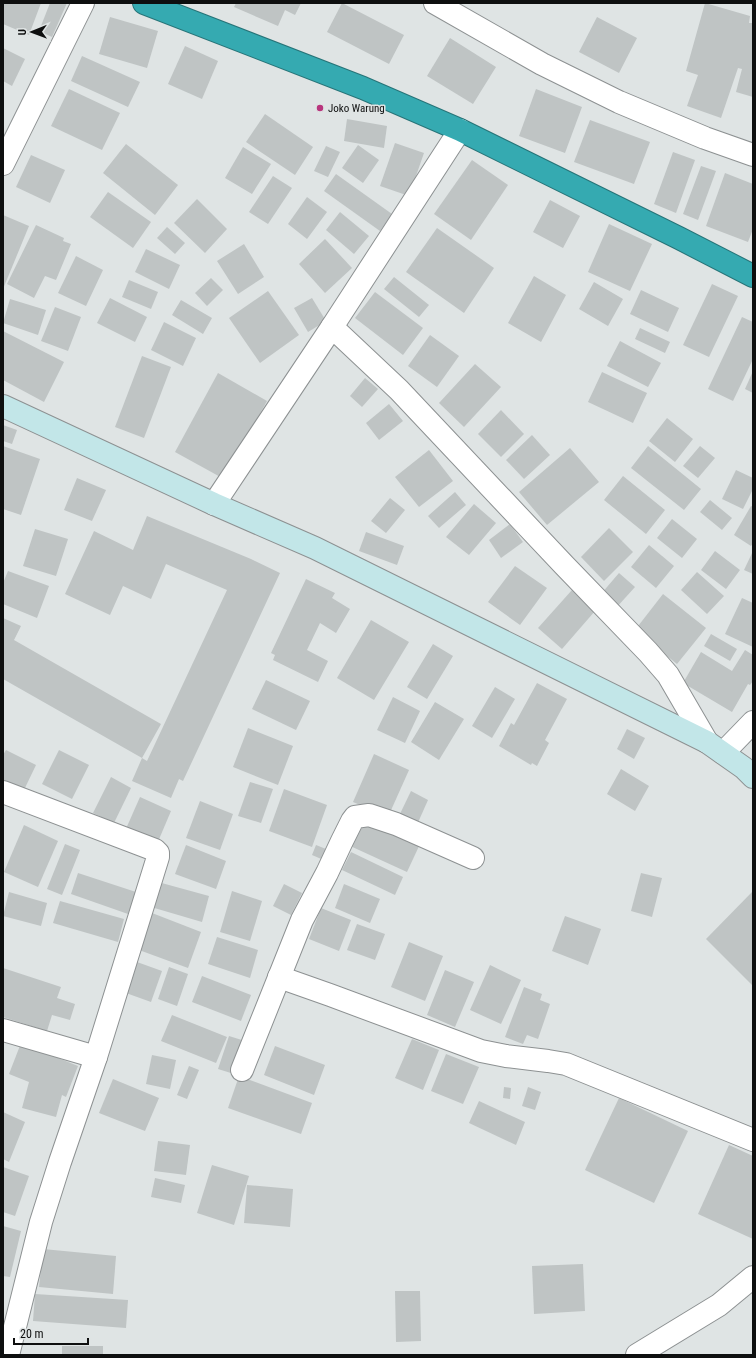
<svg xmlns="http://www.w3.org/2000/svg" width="756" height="1358" font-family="'Roboto Condensed',sans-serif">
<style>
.building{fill:#bfc4c4}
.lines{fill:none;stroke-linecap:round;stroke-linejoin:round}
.street-casing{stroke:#8d9192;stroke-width:24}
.secondary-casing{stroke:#8d9192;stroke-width:24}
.highway-casing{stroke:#277478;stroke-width:24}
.street{stroke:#fff;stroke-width:22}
.secondary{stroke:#c2e6e8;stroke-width:22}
.highway{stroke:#35aab1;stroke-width:22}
.poi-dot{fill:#b8357d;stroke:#dfe4e4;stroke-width:1.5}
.labels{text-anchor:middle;stroke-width:3;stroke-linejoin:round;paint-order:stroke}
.poi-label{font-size:11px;fill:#0e0f0f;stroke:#dfe4e4;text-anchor:start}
</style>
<rect width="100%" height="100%" fill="#dfe4e4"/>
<g class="building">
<polygon points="4,3 41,3 29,35 3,24 3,6"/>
<polygon points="50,3 67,3 52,37 39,31"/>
<polygon points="236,3 301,3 295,15 285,10 278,26 234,7"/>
<polygon points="342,3 404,35 389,64 327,32"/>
<polygon points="705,3 750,16 749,23 753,23 753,97 736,92 742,69 738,68 721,118 687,106 698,75 686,71"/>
<polygon points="110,17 158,31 147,68 99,54"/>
<polygon points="597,17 637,38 619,73 579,52"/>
<polygon points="450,38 496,67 473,104 427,76"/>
<polygon points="185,46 218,61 202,99 168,84"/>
<polygon points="3,48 25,59 12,86 3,81"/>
<polygon points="82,56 140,82 128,107 71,81"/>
<polygon points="69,89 120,113 102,150 51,126"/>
<polygon points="536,89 582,107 565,153 519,136"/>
<polygon points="265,114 313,147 295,175 246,142"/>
<polygon points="347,119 387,126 384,148 344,141"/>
<polygon points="590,120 650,142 634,184 574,162"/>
<polygon points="395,143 424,153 409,196 380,186"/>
<polygon points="126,144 178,185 155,215 103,173"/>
<polygon points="358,145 379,160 363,183 342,168"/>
<polygon points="326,146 340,152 328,177 314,171"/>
<polygon points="243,147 271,164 252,194 225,178"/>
<polygon points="673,152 695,160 676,213 654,204"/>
<polygon points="31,155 65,170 50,203 16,187"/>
<polygon points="472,160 508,185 471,240 434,214"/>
<polygon points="701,166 716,171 698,220 683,214"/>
<polygon points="725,173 753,184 753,229 748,242 706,226"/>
<polygon points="336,174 392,214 380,231 324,191"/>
<polygon points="273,176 292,188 268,224 249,212"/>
<polygon points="108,192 151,222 133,248 90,217"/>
<polygon points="307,197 327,212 307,239 288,224"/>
<polygon points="197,199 227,229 205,253 174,223"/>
<polygon points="550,200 580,216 563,248 533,232"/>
<polygon points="340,212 369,236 354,254 326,230"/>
<polygon points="3,215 29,226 3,289"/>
<polygon points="609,224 652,244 630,291 588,272"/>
<polygon points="36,225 64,238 63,241 71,244 56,280 45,276 34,298 7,284"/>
<polygon points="167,227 185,243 175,254 157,238"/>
<polygon points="437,228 494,268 464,313 406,272"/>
<polygon points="325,239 352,268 325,293 299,264"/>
<polygon points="244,244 264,277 238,294 217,261"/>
<polygon points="146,249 180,265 169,289 135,272"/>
<polygon points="76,256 103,270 86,306 58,293"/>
<polygon points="534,276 566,295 541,342 508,323"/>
<polygon points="394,277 429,305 419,317 384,289"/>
<polygon points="211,278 223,290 207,306 195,293"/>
<polygon points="129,280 158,292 151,309 122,297"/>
<polygon points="594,282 623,299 608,326 579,309"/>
<polygon points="712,284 738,296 709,357 683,345"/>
<polygon points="641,290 679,308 668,332 630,314"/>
<polygon points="268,291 299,335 260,363 229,318"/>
<polygon points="375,292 423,328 403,355 355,318"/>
<polygon points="110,298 147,317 135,342 97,323"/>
<polygon points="312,298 326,321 308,332 294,308"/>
<polygon points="10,299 46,310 38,335 3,323"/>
<polygon points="181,300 212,318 203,334 172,315"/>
<polygon points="55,307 81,317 68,351 41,341"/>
<polygon points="742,317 753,322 753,359 733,401 708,389"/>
<polygon points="164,322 196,338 183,366 151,350"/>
<polygon points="640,328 670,342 665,353 635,339"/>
<polygon points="3,331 64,362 44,402 3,380"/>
<polygon points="430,335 459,356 437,387 408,366"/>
<polygon points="620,341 661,363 648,387 607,366"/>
<polygon points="142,356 171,367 144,438 115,427"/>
<polygon points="475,364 501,387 464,427 439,403"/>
<polygon points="753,371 753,393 745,389"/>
<polygon points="602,372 647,393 633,423 588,402"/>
<polygon points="218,373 267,401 224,479 175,452"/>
<polygon points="365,378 378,389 362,407 350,396"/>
<polygon points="389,404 403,421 379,440 366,423"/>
<polygon points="501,410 524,434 501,457 478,434"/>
<polygon points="667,418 693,439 675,462 649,441"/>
<polygon points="3,425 17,430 12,444 3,441"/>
<polygon points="532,435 550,455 524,479 506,460"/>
<polygon points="3,446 40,459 21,515 3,509"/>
<polygon points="648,446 701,489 684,510 631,468"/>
<polygon points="700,446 715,458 698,478 683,466"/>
<polygon points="570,448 599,482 547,525 519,492"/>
<polygon points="429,450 453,481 419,507 395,477"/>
<polygon points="736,470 753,478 753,489 743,509 722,499"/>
<polygon points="623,476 665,510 646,534 604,500"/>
<polygon points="77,478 106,490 92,521 64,510"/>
<polygon points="455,492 466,505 439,528 428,516"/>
<polygon points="390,498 405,510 386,533 371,521"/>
<polygon points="710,500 732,518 722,530 700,512"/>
<polygon points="474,504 496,523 469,555 446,537"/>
<polygon points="751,506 753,507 753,543 751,546 734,535"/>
<polygon points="147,516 251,559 280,573 183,781 179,779 171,798 132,781 142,758 147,761 227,590 166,564 151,599 123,586 110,615 65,594 94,531 133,550"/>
<polygon points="672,519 697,539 682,558 657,538"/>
<polygon points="510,524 523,542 501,558 489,540"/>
<polygon points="609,528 633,552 604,581 581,557"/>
<polygon points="35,529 68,539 56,576 23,566"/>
<polygon points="366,532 404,546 397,565 359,551"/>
<polygon points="649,545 674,566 656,588 631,567"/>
<polygon points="715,551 740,570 726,589 701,570"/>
<polygon points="753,551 753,574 744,570"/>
<polygon points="515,566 547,588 520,625 488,602"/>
<polygon points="8,571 49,586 37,618 3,604 3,583"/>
<polygon points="697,572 724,596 707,614 681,590"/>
<polygon points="619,573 635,587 616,608 601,594"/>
<polygon points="306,579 335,593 332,598 350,609 336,633 320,623 307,650 328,661 318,682 273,660 275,655 271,653"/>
<polygon points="572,590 595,611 562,649 538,628"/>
<polygon points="663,594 706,628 677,664 635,630"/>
<polygon points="742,598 753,603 753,647 725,634"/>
<polygon points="3,618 21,626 14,640 161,724 142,758 3,679"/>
<polygon points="371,620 409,642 374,700 337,678"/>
<polygon points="711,634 737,649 730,661 704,646"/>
<polygon points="433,644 453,656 427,699 407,687"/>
<polygon points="745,650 753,655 753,681 750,685 748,684 732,712 683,683 701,652 732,671"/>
<polygon points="266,680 310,701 296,730 252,709"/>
<polygon points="537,683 567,699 545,740 549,743 537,766 532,763 531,765 499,746 511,723 514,725"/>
<polygon points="495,687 515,699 492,738 472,726"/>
<polygon points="393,697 420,711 405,743 377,730"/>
<polygon points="435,702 464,719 439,760 411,742"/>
<polygon points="248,728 293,746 278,785 233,767"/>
<polygon points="627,729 645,738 634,759 617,749"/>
<polygon points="6,750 36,765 24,790 3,780 3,755"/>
<polygon points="59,750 89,765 72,799 42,784"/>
<polygon points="374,754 409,770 388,817 353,802"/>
<polygon points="621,769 649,786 635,811 607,794"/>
<polygon points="111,777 131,788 114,823 93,813"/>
<polygon points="250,782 273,789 261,823 238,816"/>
<polygon points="284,789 327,805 312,847 269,831"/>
<polygon points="411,791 428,800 416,827 398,818"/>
<polygon points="140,797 171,811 157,844 125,831"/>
<polygon points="200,801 233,814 220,850 186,838"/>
<polygon points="360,817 420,844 407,872 348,845"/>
<polygon points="24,825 58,841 38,887 4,872"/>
<polygon points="65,844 80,850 62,895 47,889"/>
<polygon points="186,845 226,861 216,889 175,874"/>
<polygon points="316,845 331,851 326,861 312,855"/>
<polygon points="351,852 403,877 395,895 342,870"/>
<polygon points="78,873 136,892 128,914 71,894"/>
<polygon points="641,873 662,878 652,917 631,911"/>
<polygon points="158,882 209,896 202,922 151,907"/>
<polygon points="284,884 302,893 291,915 273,906"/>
<polygon points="344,884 380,899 370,923 335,908"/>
<polygon points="232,891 262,901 250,941 220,932"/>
<polygon points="753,891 753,986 706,939"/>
<polygon points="9,892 47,903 41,926 3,916"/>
<polygon points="60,901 124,919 118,942 53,923"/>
<polygon points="321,908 351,920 339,951 309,939"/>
<polygon points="152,913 201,932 188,968 139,950"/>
<polygon points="565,916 601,929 588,965 552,951"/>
<polygon points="357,924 385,934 375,960 347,950"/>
<polygon points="217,937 258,950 250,978 208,964"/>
<polygon points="409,942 443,956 425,1001 391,987"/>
<polygon points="137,962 162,971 151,1002 126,993"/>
<polygon points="490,965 521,980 501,1024 470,1010"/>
<polygon points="169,967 188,974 177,1006 158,999"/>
<polygon points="3,968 61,987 57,998 75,1004 70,1020 52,1015 47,1031 3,1017"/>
<polygon points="445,970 474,982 455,1027 427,1015"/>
<polygon points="202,976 251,995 241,1021 192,1002"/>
<polygon points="524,987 542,994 540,1000 550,1004 538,1039 527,1035 523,1044 505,1037"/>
<polygon points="172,1015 227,1037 216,1063 161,1041"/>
<polygon points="229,1036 245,1041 234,1074 218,1069"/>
<polygon points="412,1039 439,1050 423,1090 395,1078"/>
<polygon points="21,1043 78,1066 66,1097 62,1095 56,1117 22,1108 29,1082 9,1074"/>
<polygon points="275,1046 325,1065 314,1095 264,1075"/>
<polygon points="446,1054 479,1067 463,1104 431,1091"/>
<polygon points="152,1055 176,1060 170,1089 146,1084"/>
<polygon points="189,1066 199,1070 187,1099 177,1095"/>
<polygon points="239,1076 312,1103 301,1134 228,1108"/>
<polygon points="113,1079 159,1098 145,1131 99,1113"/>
<polygon points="504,1087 511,1088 510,1099 503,1098"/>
<polygon points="528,1087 541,1092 535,1110 522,1106"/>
<polygon points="619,1098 688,1131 654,1203 585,1170"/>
<polygon points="479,1101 525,1122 516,1145 469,1123"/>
<polygon points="3,1112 25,1122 9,1162 3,1159"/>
<polygon points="158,1141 190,1145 186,1175 154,1171"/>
<polygon points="729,1145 753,1156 753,1239 698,1214"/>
<polygon points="212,1165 249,1176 234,1225 197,1213"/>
<polygon points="3,1167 29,1176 15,1216 3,1212"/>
<polygon points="155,1178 185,1185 181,1203 151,1197"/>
<polygon points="247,1185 293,1189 290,1227 244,1223"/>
<polygon points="3,1226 21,1231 10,1277 3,1276"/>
<polygon points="43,1249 116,1256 113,1294 39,1287"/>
<polygon points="583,1264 585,1311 534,1314 532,1266"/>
<polygon points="395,1291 420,1291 421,1341 396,1342"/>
<polygon points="35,1294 128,1300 126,1328 33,1321"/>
<rect x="62" y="1346" width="41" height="9"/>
</g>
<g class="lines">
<g class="street-casing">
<g id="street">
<polyline points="435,3 542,64 619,102 705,138 753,155"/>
<polyline points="3,164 83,3"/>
<polyline points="332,327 460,130"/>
<polyline points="214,504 332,327 399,390 564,565 648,652 668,675 707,742"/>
<polyline points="723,753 753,722"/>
<polyline points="3,792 155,850 158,853 158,857 96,1057 60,1162 41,1222 8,1355"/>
<polyline points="279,977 330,995 481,1051 506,1056 548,1061 566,1064 753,1140"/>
<polyline points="3,1030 96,1057"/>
<polyline points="242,1070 302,920 327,873 342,841 352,821 355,817 369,815 396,824 473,858"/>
<polyline points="637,1355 719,1305 753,1277"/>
</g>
</g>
<g class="secondary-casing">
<polyline id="secondary" points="3,406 214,504 315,548 707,742 744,768 753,777"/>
</g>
<g class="highway-casing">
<polyline id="highway" points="144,3 363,88 460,130 679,238 753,276"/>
</g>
<use href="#street" class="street"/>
<use href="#secondary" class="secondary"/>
<use href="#highway" class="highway"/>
</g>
<circle class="poi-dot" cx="320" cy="108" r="4"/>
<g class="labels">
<g class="poi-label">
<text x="328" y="112">Joko Warung</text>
</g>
</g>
<rect width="756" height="1358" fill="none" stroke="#0e0f0f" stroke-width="8"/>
<g transform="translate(32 32) rotate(269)" stroke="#dfe4e4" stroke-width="3" paint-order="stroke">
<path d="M0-3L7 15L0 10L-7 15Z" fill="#0e0f0f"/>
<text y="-6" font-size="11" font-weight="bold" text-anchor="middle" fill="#0e0f0f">U</text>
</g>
<path d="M14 1338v6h74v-6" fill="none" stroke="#0e0f0f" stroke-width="2"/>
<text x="20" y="1338" font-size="12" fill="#0e0f0f" stroke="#dfe4e4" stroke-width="3" paint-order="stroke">20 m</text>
</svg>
